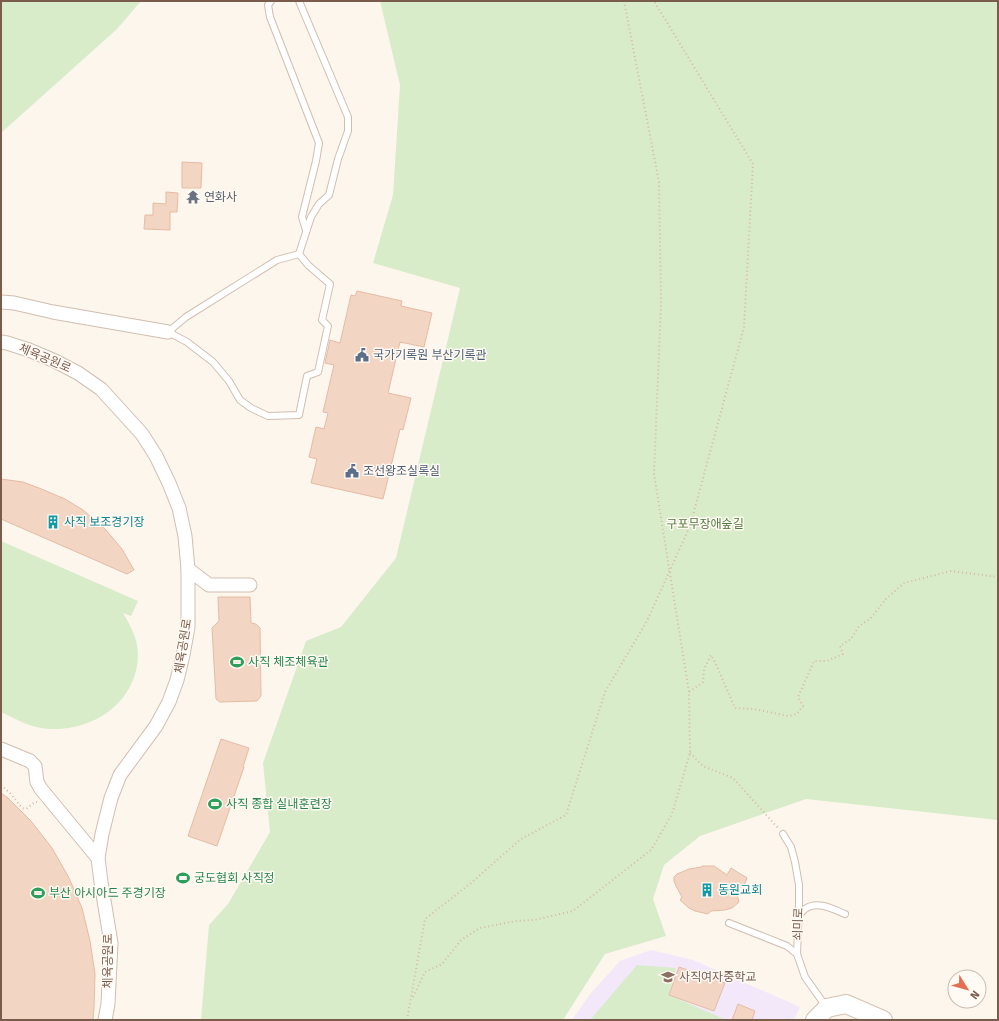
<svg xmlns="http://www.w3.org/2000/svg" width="999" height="1021" font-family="'Fira Sans','Noto Sans KR',sans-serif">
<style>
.education{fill:#f3e8fa}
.green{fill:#d8ecc9}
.building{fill:#f3d5c3;stroke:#e6bba3}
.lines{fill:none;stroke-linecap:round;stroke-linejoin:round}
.lane-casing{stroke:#d1beb0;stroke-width:8}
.street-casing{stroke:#d1beb0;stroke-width:15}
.secondary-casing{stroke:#d6c0b0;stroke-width:20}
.path{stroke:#d9b8a5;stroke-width:2;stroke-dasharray:1 3;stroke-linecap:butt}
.lane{stroke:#fff;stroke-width:6}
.street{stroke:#fff;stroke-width:13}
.secondary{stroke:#fff;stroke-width:18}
.labels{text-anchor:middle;stroke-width:3;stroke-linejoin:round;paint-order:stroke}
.worship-label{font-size:12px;fill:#5b616d;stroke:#fffaf3;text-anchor:start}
.service-label{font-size:12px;fill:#4e5e75;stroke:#fffaf3;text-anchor:start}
.street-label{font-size:12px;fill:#7a5c4d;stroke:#fffaf3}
.culture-label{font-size:12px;fill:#0d838f;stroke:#fffaf3;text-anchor:start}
.park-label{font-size:12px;fill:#537a41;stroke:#fffaf3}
.leisure-label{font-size:12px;fill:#27864d;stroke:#fffaf3;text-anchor:start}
.education-label{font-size:12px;fill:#785e54;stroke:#fffaf3;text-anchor:start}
</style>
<rect width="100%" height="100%" fill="#fdf6ec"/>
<polygon class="education" points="651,950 693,960 800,1007 794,1020 572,1020 590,994 620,961"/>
<g class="green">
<polygon points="1,1 141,1 117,29 1,133"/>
<polygon points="380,1 998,1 998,820 806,799 700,836 664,865 653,899 666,936 605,954 563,1020 201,1020 209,925 228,904 270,832 263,763 306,641 341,627 396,558 460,288 373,263 393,195 400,85"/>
<path d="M1,541l137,60 -7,15 -8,-3c8,13 15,27 15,42 -1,47 -44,76 -88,74 -17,0 -34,-10 -49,-17z"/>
<polygon points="637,965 676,968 669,995 724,1019 723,1020 590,1020"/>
</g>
<g class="building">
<polygon points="182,162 202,163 201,188 182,188"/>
<polygon points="166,192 178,193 177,212 170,212 170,230 144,229 145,215 153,215 153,203 166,204"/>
<polygon points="357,291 402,301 401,306 432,313 424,347 400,342 388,393 411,398 403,430 400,429 383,499 311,483 317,459 309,457 316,427 324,429 328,413 323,412 334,365 325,363 330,340 340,343 351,295 355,296"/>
<polygon points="1,479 23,482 39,488 65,499 83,510 106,530 122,549 134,570 127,574 1,519"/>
<polygon points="218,597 250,597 251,623 256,624 260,628 261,696 257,701 220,702 216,699 212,628 219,621"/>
<polygon points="221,739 249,748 243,767 244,767 217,846 188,836"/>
<polygon points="1,793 8,798 31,821 52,848 69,878 82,908 90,941 95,974 94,1007 93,1020 1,1020"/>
<polygon points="702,866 714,866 727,875 731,868 747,878 744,886 734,889 738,898 739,902 732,908 725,910 711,911 708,914 695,911 689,908 680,900 682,897 676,886 674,881 674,877 677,874 689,869 702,867"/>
<polygon points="679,967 725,983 714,1011 669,995"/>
<polygon points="738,1004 755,1011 752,1020 732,1020"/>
</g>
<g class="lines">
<g class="lane-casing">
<g id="lane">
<polyline points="271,1 268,5 270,17 319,143 316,161 302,217 306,230"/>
<polygon points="299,254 308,265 330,284 322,320 328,326 318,372 307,376 299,415 268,416 251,408 240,400 229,381 213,362 187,342 168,332 186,317 277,260"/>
<polyline points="299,254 311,217 319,204 329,195 338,159 348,131 348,117 299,1"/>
<polyline points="783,834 791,847 795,862 799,885 799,904 797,954 805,977 827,1008"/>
<path d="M798,917c2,-3 5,-6 7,-8 12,-9 28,0 40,5"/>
<polyline points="729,923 787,946 797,954"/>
</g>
</g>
<g class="street-casing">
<g id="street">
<polyline points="1,302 14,303 53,312 168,332"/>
<polyline points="1,342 7,343 29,350 55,361 78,373 101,389 142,434 156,456 169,483 179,508 185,536 188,569 188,627 183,655 177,680 169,702 156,726 120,775 111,798 102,834 98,858 101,882 111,943 108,1004 105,1020"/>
<polyline points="188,569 209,585 250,585"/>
<polyline points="1,749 30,761 35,766 37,782 41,789 98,858"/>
</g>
</g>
<g class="secondary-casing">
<polyline id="secondary" points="815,1020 827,1008 846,1004 883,1020"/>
</g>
<g class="path">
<polyline points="624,1 659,182 661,304 654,474 689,692"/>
<polyline points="690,753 703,766 733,778 778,828"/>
<polyline points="1,785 11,794 22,808 26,809 35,802 37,802"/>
<polyline points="413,997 425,972 442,964 461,940 480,928 516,921 534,920 573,911 651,850 672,814 690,753 689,692 703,682 704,669 711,655 715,662 735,708 754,709 788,716 797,714 803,706 798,697 814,661 827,661 843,654 840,646 851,639 859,626 870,619 886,599 904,583 951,571 998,577"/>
<polyline points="407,1020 425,919 471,883 521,839 566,815 605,692 647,621 690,526 744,327 753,164 654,1"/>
</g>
<use href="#lane" class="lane"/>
<use href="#street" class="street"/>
<use href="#secondary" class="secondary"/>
</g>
<defs>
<g id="temple-bare" transform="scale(1.08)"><path d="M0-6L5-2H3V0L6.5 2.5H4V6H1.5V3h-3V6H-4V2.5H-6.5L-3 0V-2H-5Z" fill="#6b7280" stroke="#fffaf3" stroke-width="2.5" paint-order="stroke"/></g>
<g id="civic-bare" transform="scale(1.08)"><path d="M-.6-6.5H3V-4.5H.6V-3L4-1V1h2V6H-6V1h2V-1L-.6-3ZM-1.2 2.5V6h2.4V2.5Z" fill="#5c6f8a" stroke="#fffaf3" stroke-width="2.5" paint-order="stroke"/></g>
<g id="building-bare" transform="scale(1.08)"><path d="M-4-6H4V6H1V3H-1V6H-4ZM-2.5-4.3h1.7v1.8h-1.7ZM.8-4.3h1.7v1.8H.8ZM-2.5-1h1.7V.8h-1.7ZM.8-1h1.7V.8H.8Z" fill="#0f9aa8" stroke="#fffaf3" stroke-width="2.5" paint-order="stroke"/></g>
<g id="stadium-bare" transform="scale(1.08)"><path d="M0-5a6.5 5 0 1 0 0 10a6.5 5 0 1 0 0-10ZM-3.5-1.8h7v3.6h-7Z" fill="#2e9e5b" stroke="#fffaf3" stroke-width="2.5" paint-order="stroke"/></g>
<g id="school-bare" transform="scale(1.08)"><path d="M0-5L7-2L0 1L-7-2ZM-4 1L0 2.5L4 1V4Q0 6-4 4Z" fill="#8d6e63" stroke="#fffaf3" stroke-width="2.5" paint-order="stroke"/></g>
</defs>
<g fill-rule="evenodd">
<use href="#temple-bare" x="193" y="197"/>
<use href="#civic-bare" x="362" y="355"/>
<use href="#civic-bare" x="352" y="471"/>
<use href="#building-bare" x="53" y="522"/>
<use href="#stadium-bare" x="237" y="662"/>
<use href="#stadium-bare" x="215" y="804"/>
<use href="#stadium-bare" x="183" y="878"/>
<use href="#building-bare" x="707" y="890"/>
<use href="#stadium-bare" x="38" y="893"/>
<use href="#school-bare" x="668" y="977"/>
</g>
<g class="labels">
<g class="worship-label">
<text x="204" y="201">연화사</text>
</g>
<g class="service-label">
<text x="373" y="359">국가기록원 부산기록관</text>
<text x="363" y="475">조선왕조실록실</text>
</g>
<g class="street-label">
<text transform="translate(45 358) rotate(23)" y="4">체육공원로</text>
<text transform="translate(183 646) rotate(-81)" y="4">체육공원로</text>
<text transform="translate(798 924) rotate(-88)" y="4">쇠미로</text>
<text transform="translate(108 961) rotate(-90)" y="4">체육공원로</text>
</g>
<g class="culture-label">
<text x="64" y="526">사직 보조경기장</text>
<text x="718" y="894">동원교회</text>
</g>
<g class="park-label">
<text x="705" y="528">구포무장애숲길</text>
</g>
<g class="leisure-label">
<text x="248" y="666">사직 체조체육관</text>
<text x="226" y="808">사직 종합 실내훈련장</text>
<text x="194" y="882">궁도협회 사직정</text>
<text x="49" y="897">부산 아시아드 주경기장</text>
</g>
<g class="education-label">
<text x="679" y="981">사직여자중학교</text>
</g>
</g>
<rect width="999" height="1021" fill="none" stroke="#7a5c4d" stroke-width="4"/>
<g transform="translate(967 989) rotate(127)"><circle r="19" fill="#fffaf3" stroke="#cabbb1"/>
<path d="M0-3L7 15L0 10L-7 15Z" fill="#e76f51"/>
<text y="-6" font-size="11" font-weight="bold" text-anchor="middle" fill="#7a5c4d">N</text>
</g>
</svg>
